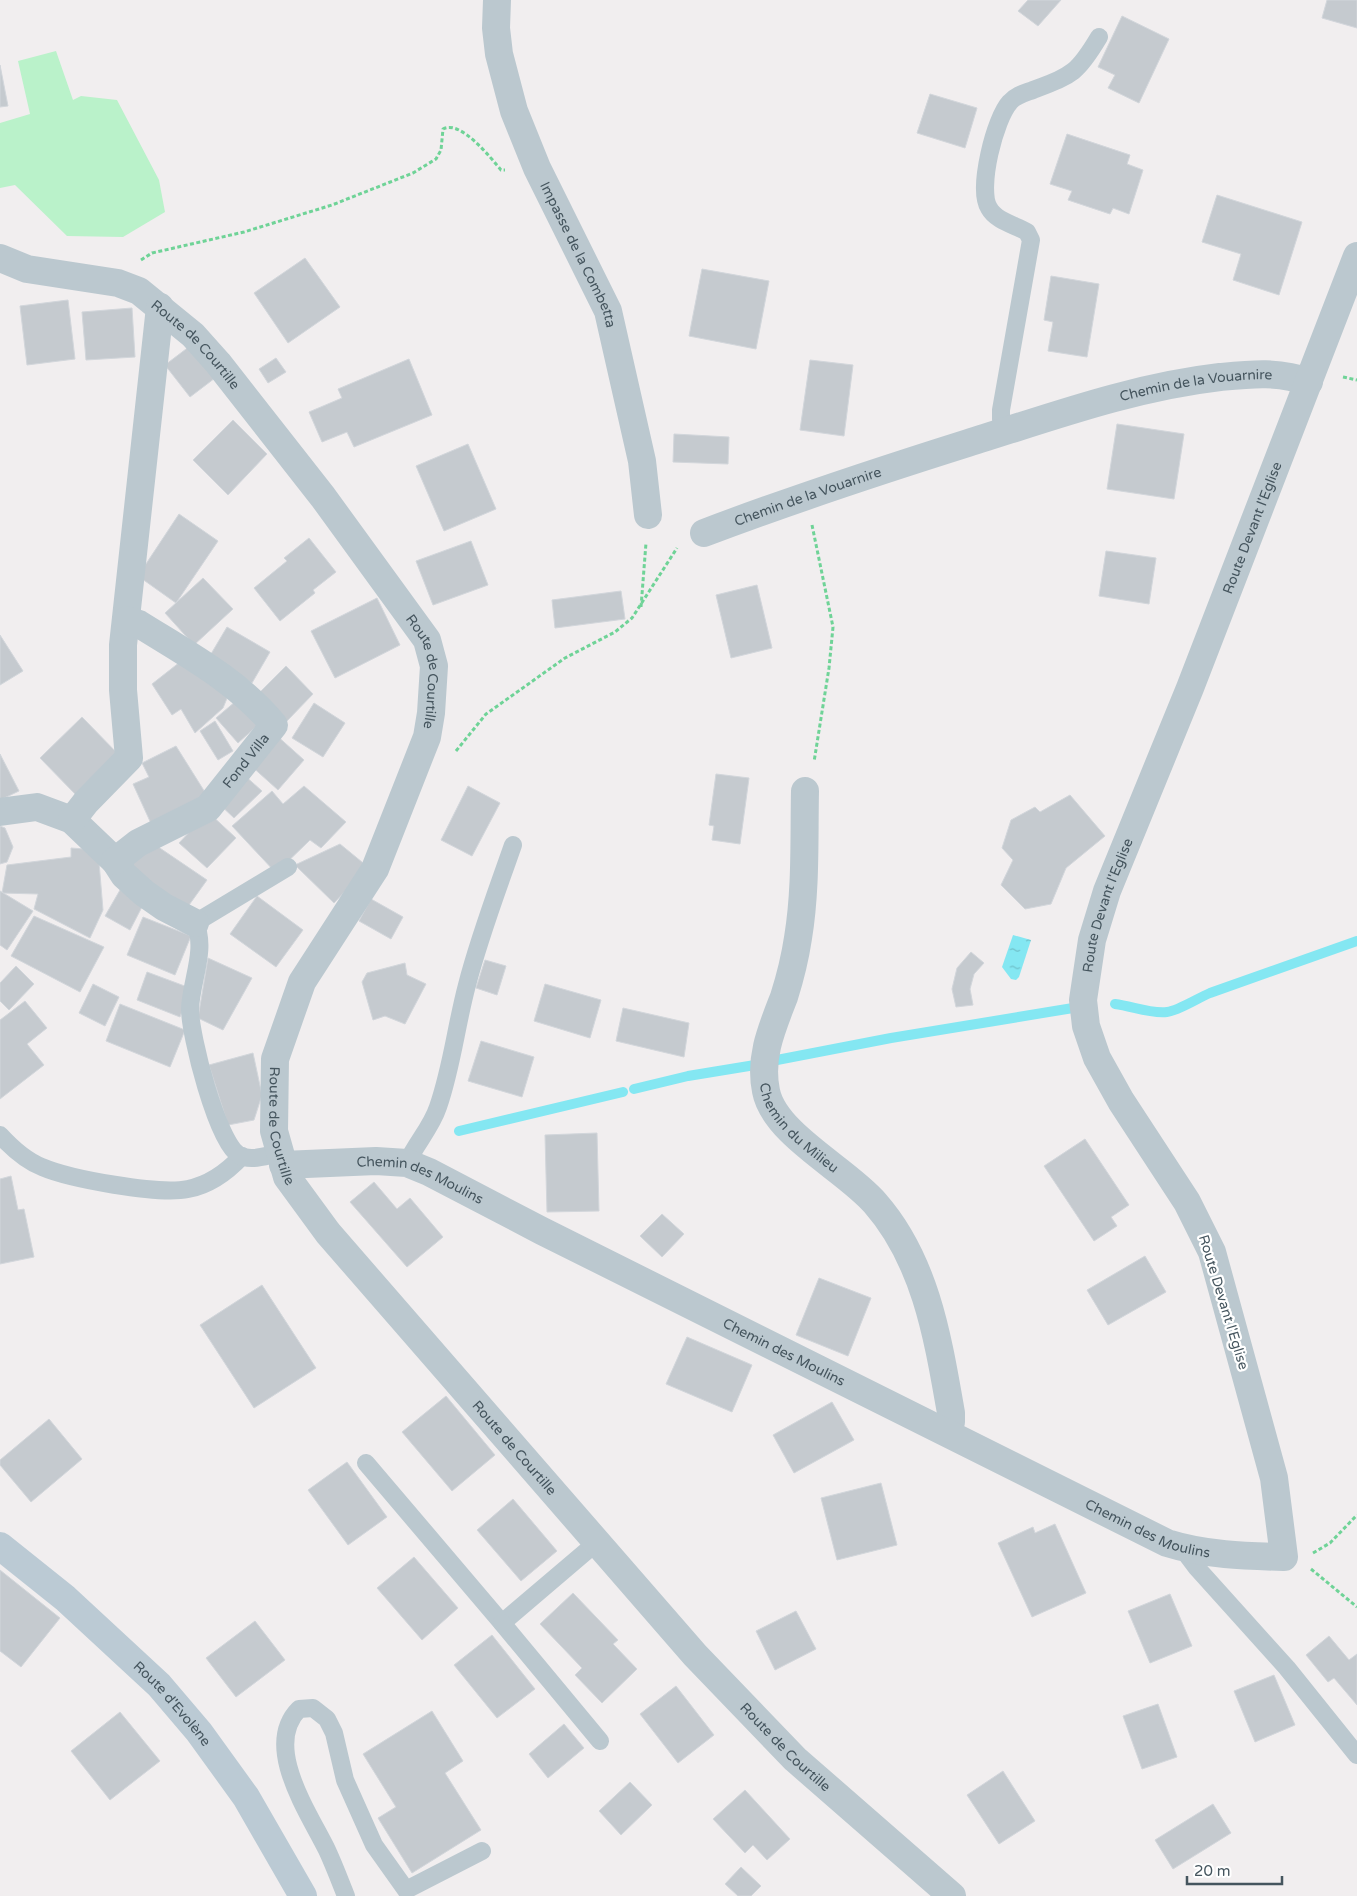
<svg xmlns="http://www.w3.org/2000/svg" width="1357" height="1896" font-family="'Varela Round',sans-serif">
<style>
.park{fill:#baf2ca}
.water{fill:url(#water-ripples)}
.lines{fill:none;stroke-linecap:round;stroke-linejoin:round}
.stream{stroke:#84e7f2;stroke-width:10}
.building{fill:#c5cacf;stroke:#d2d6db}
.path{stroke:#6fd397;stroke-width:3;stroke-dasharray:4 2.5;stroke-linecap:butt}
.lane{stroke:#bbc8cf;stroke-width:18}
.street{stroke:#bbc8cf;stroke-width:28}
.secondary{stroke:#bbcad4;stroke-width:28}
.labels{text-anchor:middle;stroke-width:4.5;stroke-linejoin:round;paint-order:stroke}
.street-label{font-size:14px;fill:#45555e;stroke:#fff}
</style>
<defs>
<pattern id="water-ripples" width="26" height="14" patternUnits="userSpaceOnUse" patternTransform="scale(1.25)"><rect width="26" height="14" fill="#84e7f2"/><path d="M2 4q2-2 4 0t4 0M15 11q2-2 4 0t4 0" fill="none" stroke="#6ebec7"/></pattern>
</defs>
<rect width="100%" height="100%" fill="#f1eeef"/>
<polygon class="park" points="56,51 73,100 81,96 117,100 159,180 165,212 123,237 67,236 15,185 0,188 0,123 30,114 18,61"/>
<polygon class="water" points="1013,935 1031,940 1019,977 1016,980 1011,979 1002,967"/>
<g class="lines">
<g class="stream">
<path d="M1115,1004c17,2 35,10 52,8 11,-1 31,-14 43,-19l147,-52"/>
<polyline points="777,1060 891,1038 1073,1008"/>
<polyline points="634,1089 688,1076 755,1065"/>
<polyline points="459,1131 623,1092"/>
</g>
</g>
<g class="building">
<polygon points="1028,0 1061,0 1038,26 1018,11"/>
<polygon points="1327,0 1357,0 1357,28 1322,18"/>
<polygon points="1122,16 1169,39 1139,103 1108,88 1115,75 1098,67"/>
<polygon points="0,65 8,106 0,107"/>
<polygon points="930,94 977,108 965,148 917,133"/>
<polygon points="1067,134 1130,155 1127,164 1143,170 1129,214 1113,208 1110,214 1068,200 1072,191 1050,184"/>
<polygon points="1217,195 1302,222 1279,295 1233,280 1241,254 1202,242"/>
<polygon points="305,258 340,307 288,343 254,293"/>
<polygon points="702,269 769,281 756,349 689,336"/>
<polygon points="1051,276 1099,284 1087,357 1048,351 1053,322 1044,320"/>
<polygon points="68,300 75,359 27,365 20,306"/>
<polygon points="132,308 135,357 86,360 82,312"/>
<polygon points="190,346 215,378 190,397 165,365"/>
<polygon points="276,358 286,372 268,383 259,369"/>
<polygon points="409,359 432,415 354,447 347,432 322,442 309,412 342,398 338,389"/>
<polygon points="810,360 853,365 844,436 800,430"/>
<polygon points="233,420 267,454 228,495 193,460"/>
<polygon points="1117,424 1184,434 1174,499 1107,489"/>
<polygon points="674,434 729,437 728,464 673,462"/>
<polygon points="468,444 496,509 444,531 416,466"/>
<polygon points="179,514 218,541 176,603 138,576"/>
<polygon points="309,538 336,572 313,590 315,593 280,621 254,588 287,561 284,558"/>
<polygon points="471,541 488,585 433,605 416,561"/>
<polygon points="1106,551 1156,558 1149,604 1099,596"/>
<polygon points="203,578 233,609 194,645 165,613"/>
<polygon points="757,585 772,648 731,658 716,595"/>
<polygon points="621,591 625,619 555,628 552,600"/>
<polygon points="377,598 400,645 335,678 311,631"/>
<polygon points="227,627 270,652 252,683 208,659"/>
<polygon points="0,635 23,671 0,685"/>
<polygon points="180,662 230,691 223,708 195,733 181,709 172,715 152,684"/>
<polygon points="286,666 313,694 286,722 258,694"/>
<polygon points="236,701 258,725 238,743 216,718"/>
<polygon points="314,703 345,723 323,757 292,738"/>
<polygon points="82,717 119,755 77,796 40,758"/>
<polygon points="215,721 233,751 218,760 200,731"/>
<polygon points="275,734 304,760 278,790 249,764"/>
<polygon points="176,746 208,797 154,830 133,784 149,777 142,763"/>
<polygon points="0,754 19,791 0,800"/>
<polygon points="243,774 262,791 234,818 217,802"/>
<polygon points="716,774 749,778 740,844 712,840 714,826 709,825"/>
<polygon points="304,786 346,822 321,848 310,840 276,873 232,826 272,791 283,804"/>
<polygon points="468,786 500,803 472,856 441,840"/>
<polygon points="1070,795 1105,836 1066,868 1051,904 1025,909 1001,885 1013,860 1002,848 1011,820 1035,807 1040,812"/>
<polygon points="208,812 236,838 207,868 179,843"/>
<polygon points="0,826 5,828 13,847 7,862 0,864"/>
<polygon points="148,840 207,880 184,912 126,873"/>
<polygon points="340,844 368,867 334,903 295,865"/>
<polygon points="71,848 98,850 103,910 90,938 34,909 38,894 2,893 7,865 71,857"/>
<polygon points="120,890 144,903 130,930 105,916"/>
<polygon points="0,891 33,911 7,950 0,945"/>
<polygon points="257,896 303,930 276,967 230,934"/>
<polygon points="371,899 403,917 391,939 359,921"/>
<polygon points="34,916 104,947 80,992 11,956"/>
<polygon points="143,917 191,936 175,975 127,955"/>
<polygon points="971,952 984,963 974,974 970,989 973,1005 956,1007 952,989 957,968"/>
<polygon points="208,958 252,978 223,1030 198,1018"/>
<polygon points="485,960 506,966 497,995 476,988"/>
<polygon points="405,963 407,975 426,984 405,1024 385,1016 373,1020 362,982 367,973"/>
<polygon points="16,966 34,984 9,1010 0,1001 0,983"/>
<polygon points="147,972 190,988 180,1017 137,1000"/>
<polygon points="93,984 119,997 105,1026 79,1013"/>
<polygon points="545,984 601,1000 590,1038 534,1021"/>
<polygon points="25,1001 47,1028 27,1044 44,1065 0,1099 0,1020"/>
<polygon points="120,1004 185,1030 170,1067 106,1041"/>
<polygon points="623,1008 689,1023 684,1057 616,1041"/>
<polygon points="481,1041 534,1057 522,1097 468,1081"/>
<polygon points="253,1053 262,1095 254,1120 228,1125 209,1065"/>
<polygon points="597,1133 599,1211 547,1212 545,1135"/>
<polygon points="1085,1139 1129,1205 1111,1217 1117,1226 1094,1241 1044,1166"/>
<polygon points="11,1176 18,1210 24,1209 34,1257 0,1264 0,1179"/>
<polygon points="374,1182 397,1209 410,1198 443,1237 407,1267 350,1202"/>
<polygon points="662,1214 684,1234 662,1257 640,1236"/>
<polygon points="1145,1256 1166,1292 1108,1325 1087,1290"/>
<polygon points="819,1278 871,1298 848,1356 796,1335"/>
<polygon points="262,1285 316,1368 254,1408 200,1325"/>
<polygon points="687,1337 752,1365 732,1412 666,1384"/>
<polygon points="446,1396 495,1455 452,1491 402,1432"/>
<polygon points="832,1402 854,1440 794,1473 773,1435"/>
<polygon points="49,1419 82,1459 31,1502 0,1465 0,1460"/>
<polygon points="347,1462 387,1517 348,1545 308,1490"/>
<polygon points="881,1483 897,1545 837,1560 821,1498"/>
<polygon points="513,1499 557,1551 521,1581 477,1530"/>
<polygon points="1055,1524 1086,1593 1032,1617 998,1543 1033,1527 1035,1533"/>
<polygon points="414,1557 458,1608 422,1640 377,1588"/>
<polygon points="0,1570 60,1618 21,1667 0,1651"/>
<polygon points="573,1593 618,1640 613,1644 637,1669 602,1703 575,1675 582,1668 540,1624"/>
<polygon points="1170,1594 1192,1646 1150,1663 1128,1611"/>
<polygon points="796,1611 816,1649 775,1670 756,1631"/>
<polygon points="255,1621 285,1660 236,1697 206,1658"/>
<polygon points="492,1635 535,1689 497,1718 454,1665"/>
<polygon points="1329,1636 1349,1660 1357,1654 1357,1705 1334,1678 1328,1682 1306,1655"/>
<polygon points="1274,1675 1295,1725 1255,1742 1234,1691"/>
<polygon points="676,1686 714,1735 678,1763 640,1714"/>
<polygon points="1158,1704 1177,1757 1142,1769 1123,1716"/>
<polygon points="432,1711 463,1761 445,1773 481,1830 412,1873 378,1818 396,1807 363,1754"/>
<polygon points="120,1712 160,1761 110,1800 71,1751"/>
<polygon points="564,1724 584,1748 548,1778 529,1754"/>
<polygon points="1003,1771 1035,1821 999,1844 967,1795"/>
<polygon points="630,1782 652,1805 621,1835 599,1811"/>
<polygon points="745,1790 790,1839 767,1860 753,1845 745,1853 713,1819"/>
<polygon points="1213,1804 1231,1833 1173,1869 1155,1840"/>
<polygon points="741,1867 761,1886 751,1896 738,1896 725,1884"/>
</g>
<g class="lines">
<g class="path">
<path d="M141,260l11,-7 92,-21 88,-27 81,-32 23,-14 5,-9 2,-21c17,-10 48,29 58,41h4"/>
<polyline points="1343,377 1357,380"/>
<polyline points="812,525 833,627 829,668 814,762"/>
<polyline points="641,607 646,543"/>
<polyline points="456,751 486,714 565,658 615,632 632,618 677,548"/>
<polyline points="1313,1553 1330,1543 1357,1515"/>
<polyline points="1311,1569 1357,1607"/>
</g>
<g class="lane">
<path d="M1005,431l-4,-12v-9l30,-170 -4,-8c-12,-7 -31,-11 -38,-24 -12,-19 6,-90 21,-106 6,-7 15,-9 23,-12 39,-15 44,-16 66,-53"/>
<path d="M0,1135c11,12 27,26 42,32 28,12 116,28 146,22 21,-4 40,-18 54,-33"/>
<path d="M280,1153c-13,2 -29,9 -41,2 -22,-13 -49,-120 -49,-146 1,-28 17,-60 5,-86l93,-56"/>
<path d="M407,1163c9,-20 24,-35 31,-56 14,-40 18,-81 29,-122 12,-47 30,-94 46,-140"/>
<polyline points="366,1463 502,1623 596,1543"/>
<polyline points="1186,1549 1188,1556 1197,1568 1287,1668 1357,1755"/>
<polyline points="502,1623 600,1741"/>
<path d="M346,1896c-6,-15 -12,-31 -19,-46 -18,-37 -65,-104 -28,-141l14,-1 14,11 7,14 11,47 29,65 32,45 76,-39"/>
</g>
<g class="street">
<path id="s1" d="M497,0l-1,28 3,26 15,57 23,57 71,143 34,150 6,54"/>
<path id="s2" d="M0,258l27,11 91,14 21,8 54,44 25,28 105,134 104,143 7,26 -3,47 -4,24 -52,132 -73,113 -27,77 -1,72 13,46 41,56 367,422 100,104 157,137"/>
<path id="s3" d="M704,533c87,-33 175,-62 264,-90 83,-26 165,-56 252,-66 31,-3 59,-6 89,5"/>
<path id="s4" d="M805,791c-1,49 1,99 -7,147 -3,20 -8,40 -14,59 -12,31 -25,60 -18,94 8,43 81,79 109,112 51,58 63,136 76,210v9l-5,10"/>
<polyline points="0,812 37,807 72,820 115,861 124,875 144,893 164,907 195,923"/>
<polyline points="72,820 86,802 129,758 123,690 123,645 160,307"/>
<path id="s5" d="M115,861l23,-18 70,-35 66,-83c-36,-44 -87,-71 -135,-101l-12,-4"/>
<path id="s6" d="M283,1165l93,-4 31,2 22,9 113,59 625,312c38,12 78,13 117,14l-10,-79 -62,-226 -25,-50 -66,-101 -24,-43 -11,-32 -3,-26 9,-60 15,-49 83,-203 167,-432"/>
</g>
<path class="secondary" id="s7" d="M0,1546l65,52 94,87 40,47 47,65 57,99"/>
</g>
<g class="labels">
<g class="street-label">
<text dy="5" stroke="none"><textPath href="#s1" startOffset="271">Impasse de la Combetta</textPath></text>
<text dy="5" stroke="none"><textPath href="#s2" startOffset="222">Route de Courtille</textPath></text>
<text dy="5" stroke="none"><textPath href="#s3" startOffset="515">Chemin de la Vouarnire</textPath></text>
<text dy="5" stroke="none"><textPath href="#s3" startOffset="110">Chemin de la Vouarnire</textPath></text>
<text dy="5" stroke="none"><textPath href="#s6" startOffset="2195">Route Devant l'Eglise</textPath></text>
<text dy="5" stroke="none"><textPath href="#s2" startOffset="628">Route de Courtille</textPath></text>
<text dy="5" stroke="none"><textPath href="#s5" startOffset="168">Fond Villa</textPath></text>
<text dy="5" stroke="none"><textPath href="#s6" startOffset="1790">Route Devant l'Eglise</textPath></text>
<text dy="5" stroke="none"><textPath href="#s2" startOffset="1122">Route de Courtille</textPath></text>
<text dy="5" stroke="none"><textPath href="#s4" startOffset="355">Chemin du Milieu</textPath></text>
<text dy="5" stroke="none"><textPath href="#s6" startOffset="141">Chemin des Moulins</textPath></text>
<text transform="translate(1224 1302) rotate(73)" y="5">Route Devant l'Eglise</text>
<text dy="5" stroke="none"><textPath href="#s6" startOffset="546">Chemin des Moulins</textPath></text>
<text dy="5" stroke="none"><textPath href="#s2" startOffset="1528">Route de Courtille</textPath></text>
<text dy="5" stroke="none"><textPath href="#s6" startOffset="951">Chemin des Moulins</textPath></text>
<text dy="5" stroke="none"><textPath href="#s7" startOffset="234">Route d'Evolène</textPath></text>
<text dy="5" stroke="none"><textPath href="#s2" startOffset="1932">Route de Courtille</textPath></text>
</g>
</g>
<path d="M1187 1876v8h95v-8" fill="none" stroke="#45555e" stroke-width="2.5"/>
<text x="1194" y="1876" font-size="15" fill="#45555e" stroke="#ffffff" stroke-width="4" paint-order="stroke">20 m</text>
</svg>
